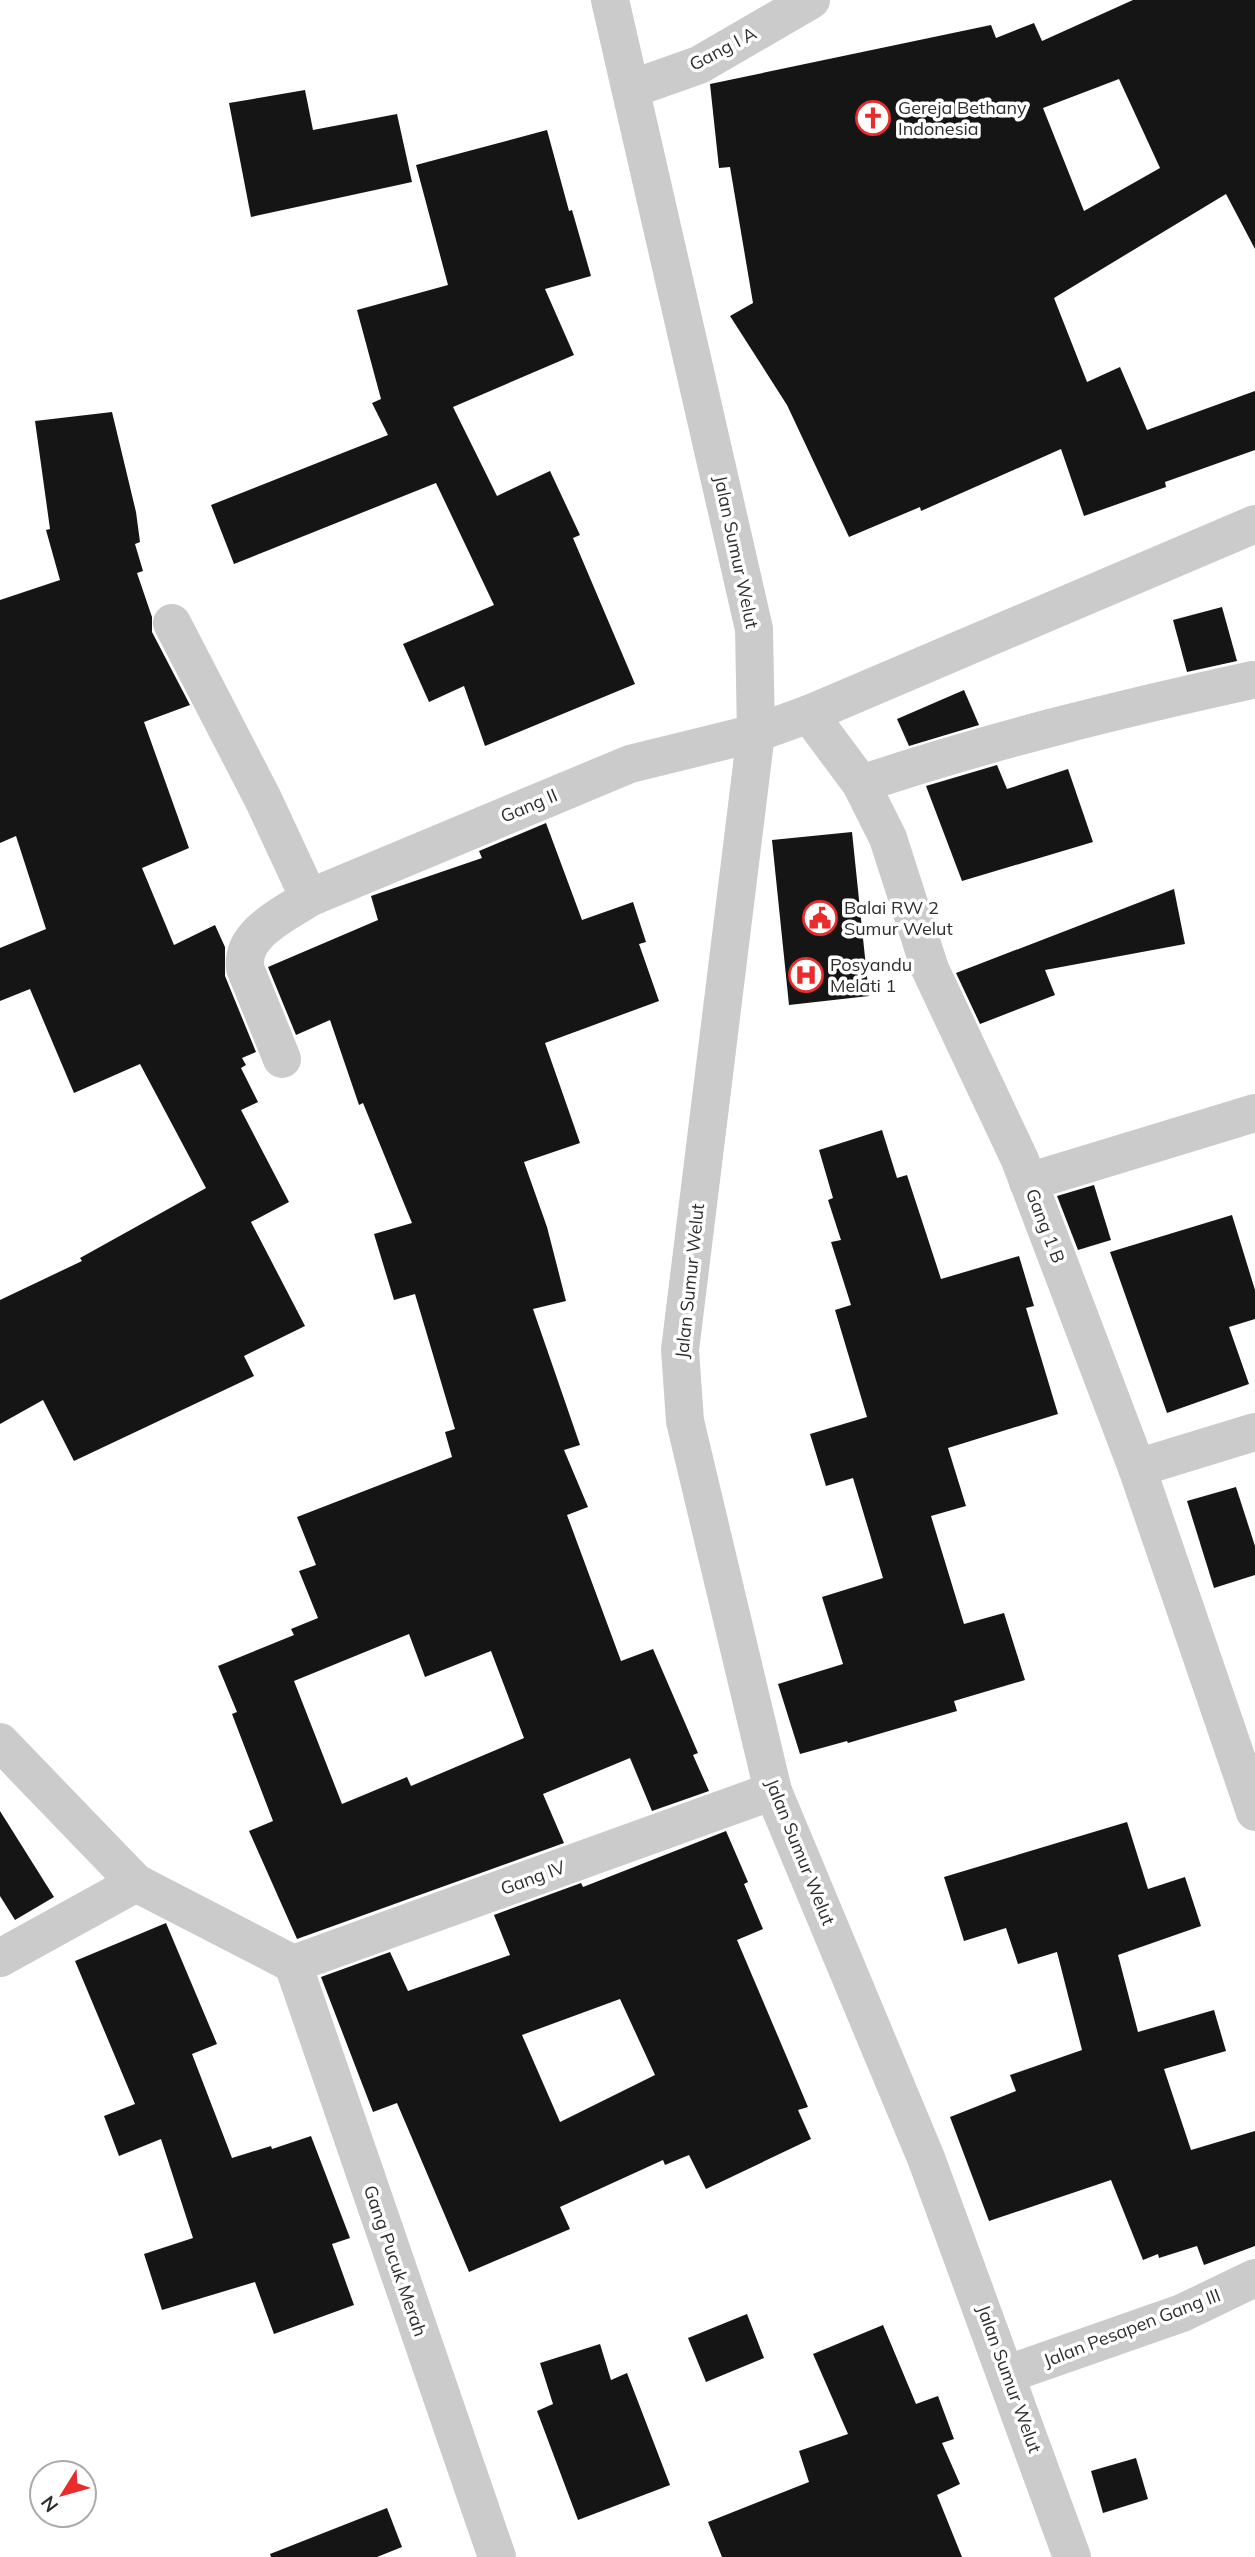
<svg xmlns="http://www.w3.org/2000/svg" width="1255" height="2557" font-family="Mulish,sans-serif">
<style>
.building{fill:#151515;fill-rule:evenodd}
.lines{fill:none;stroke-linecap:round;stroke-linejoin:round}
.minor{stroke:#cbcbcb;stroke-width:38}
.tertiary{stroke:#cbcbcb;stroke-width:38}
.labels{text-anchor:middle;stroke-width:7;stroke-linejoin:round;paint-order:stroke}
.street-label{font-size:18px;fill:#2e2e2e;stroke:#fff}
.poi-label{font-size:18px;fill:#2e2e2e;stroke:#fff;text-anchor:start}
</style>
<rect width="100%" height="100%" fill="#fff"/>
<g class="building">
<path d="M1133,0h122v249l-29,-55 -172,104 33,84 33,-15 27,63 108,-39v59l-90,32 1,5 -82,29 -23,-67 -140,62 -1,-4 -71,30 -62,-132 -57,-89 23,-13 -23,-136 -11,1 -9,-84 281,-59 5,13 38,-15 8,18zM1119,79l41,89 -76,43 -41,-103z"/>
<polygon points="305,90 313,130 397,114 412,182 251,217 229,103"/>
<polygon points="547,130 569,211 572,210 591,276 545,289 574,355 453,407 497,496 550,471 580,535 573,538 635,684 485,746 464,686 429,702 403,644 494,605 436,483 234,564 211,505 388,435 372,403 381,399 357,310 448,285 416,165"/>
<polygon points="112,412 136,512 140,542 135,544 143,571 137,573 152,617 152,632 190,705 144,722 189,848 142,868 174,945 215,925 225,947 225,976 256,1052 242,1058 246,1065 241,1068 258,1102 241,1110 289,1202 251,1222 305,1326 244,1356 254,1376 74,1461 43,1400 0,1424 0,1300 82,1261 80,1258 206,1188 140,1064 74,1093 30,989 0,1001 0,948 46,929 16,836 0,843 0,600 60,580 46,530 50,529 35,421"/>
<polygon points="1222,607 1237,661 1187,672 1173,620"/>
<polygon points="964,690 979,725 909,746 897,719"/>
<polygon points="997,765 1007,789 1068,769 1093,842 962,881 926,786"/>
<path d="M546,823l36,97 51,-18 13,40 -7,2 20,57 -114,42 35,100 -56,19 23,65 19,74 -33,8 47,136 -16,5 24,57 -21,8 54,146 32,-12 45,104 -5,2 16,36 -57,20 -22,-53 -87,36 21,49 -267,96 -48,-108 24,-10 -41,-107 5,-2 -19,-46 76,-31 -3,-6 27,-11 -19,-47 17,-6 -19,-48 155,-60 -7,-25 10,-3 -40,-135 -21,6 -20,-66 38,-11 -49,-120 -4,2 -29,-85 -34,15 -28,-68 110,-47 -7,-24 111,-38 -3,-7zM409,1634l16,43 66,-26 33,87 -113,48 -4,-9 -65,27 -48,-123z"/>
<polygon points="852,832 869,996 789,1005 772,840"/>
<polygon points="1174,889 1185,944 1045,970 1055,995 980,1024 956,973"/>
<polygon points="882,1130 897,1178 907,1175 941,1279 1019,1256 1034,1306 1026,1308 1058,1414 948,1448 966,1506 931,1516 964,1624 1004,1613 1025,1680 954,1701 957,1711 848,1743 847,1741 800,1754 778,1684 843,1664 822,1597 883,1578 853,1478 826,1486 810,1434 867,1417 835,1310 851,1305 831,1242 841,1240 828,1200 833,1198 819,1150"/>
<polygon points="1094,1185 1111,1240 1078,1250 1057,1196"/>
<polygon points="1232,1215 1255,1290 1255,1319 1229,1327 1249,1384 1167,1413 1110,1252"/>
<polygon points="1236,1487 1255,1546 1255,1575 1214,1588 1187,1501"/>
<polygon points="0,1811 54,1897 15,1920 0,1896"/>
<polygon points="1127,1822 1148,1889 1185,1877 1201,1926 1118,1955 1138,2032 1214,2010 1226,2051 1164,2069 1191,2150 1255,2131 1255,2246 1204,2265 1197,2246 1159,2258 1158,2254 1143,2260 1111,2180 989,2221 950,2117 1016,2091 1010,2075 1082,2050 1057,1952 1018,1964 1006,1928 964,1941 944,1877"/>
<path d="M726,1831l22,51 -4,2 19,45 -26,11 71,167 -10,3 13,29 -105,50 -17,-34 -24,10 -2,-5 -103,47 10,22 -101,43 -72,-169 -24,9 -52,-135 69,-25 18,39 102,-36 -16,-40 87,-32 2,4zM620,1999l35,76 -95,47 -38,-87z"/>
<polygon points="166,1923 217,2044 192,2054 232,2158 271,2146 272,2149 311,2136 350,2238 332,2244 354,2305 274,2334 255,2282 162,2310 144,2254 193,2238 161,2139 119,2156 104,2116 135,2104 75,1961"/>
<polygon points="747,2314 764,2358 706,2382 688,2338"/>
<polygon points="883,2325 916,2404 938,2396 954,2439 942,2443 960,2484 937,2495 962,2557 722,2557 708,2522 809,2482 799,2451 848,2434 813,2354"/>
<polygon points="600,2344 611,2380 627,2373 670,2485 578,2520 537,2411 553,2404 540,2363"/>
<polygon points="1136,2458 1148,2499 1103,2513 1091,2471"/>
<polygon points="387,2508 402,2547 377,2557 271,2557 270,2554"/>
</g>
<g class="lines">
<g class="minor">
<polyline points="631,89 699,65 811,0"/>
<polyline points="172,623 263,799 309,898 630,764 756,733 809,714 1255,524"/>
<polyline points="809,714 861,784 888,838 930,969 1020,1160 1137,1468 1255,1812"/>
<path d="M861,784c128,-43 259,-75 391,-104"/>
<path d="M282,1059l-37,-91c-4,-35 39,-53 64,-70"/>
<polyline points="1028,1182 1255,1113"/>
<polyline points="1137,1468 1255,1432"/>
<polyline points="0,1742 136,1883 293,1964"/>
<polyline points="0,1958 136,1883"/>
<polyline points="293,1964 497,2557"/>
<polyline points="293,1964 773,1791"/>
<polyline points="1008,2374 1182,2313 1255,2278"/>
</g>
<polyline class="tertiary" points="610,0 754,629 756,733 680,1350 685,1421 773,1791 926,2158 1072,2557"/>
</g>
<defs>
<g id="church-ring" transform="scale(1.75)"><circle r="9.5" fill="#fff" stroke="#ea2b2b" stroke-width="1.5"/><path d="M-1.2-6h2.4v3.5h3.3v2.4h-3.3V6h-2.4V-.1h-3.3v-2.4h3.3Z" fill="#ea2b2b"/></g>
<g id="civic-ring" transform="scale(1.75)"><circle r="9.5" fill="#fff" stroke="#ea2b2b" stroke-width="1.5"/><path d="M-.6-6.5H3V-4.5H.6V-3L4-1V1h2V6H-6V1h2V-1L-.6-3ZM-1.2 2.5V6h2.4V2.5Z" fill="#ea2b2b"/></g>
<g id="hospital-ring" transform="scale(1.75)"><circle r="9.5" fill="#fff" stroke="#ea2b2b" stroke-width="1.5"/><path d="M-5-5h3v3.5h4V-5h3V5h-3V1.5h-4V5h-3Z" fill="#ea2b2b"/></g>
</defs>
<g fill-rule="evenodd">
<use href="#church-ring" x="873" y="118"/>
<use href="#civic-ring" x="820" y="918"/>
<use href="#hospital-ring" x="806" y="975"/>
</g>
<g class="labels">
<g class="street-label">
<text transform="translate(723 49) rotate(-28)" y="6">Gang I A</text>
<text transform="translate(736 552) rotate(78)" y="6">Jalan Sumur Welut</text>
<text transform="translate(529 806) rotate(-23)" y="6">Gang II</text>
<text transform="translate(1045 1226) rotate(69)" y="6">Gang 1 B</text>
<text transform="translate(690 1281) rotate(-84)" y="6">Jalan Sumur Welut</text>
<text transform="translate(800 1852) rotate(68)" y="6">Jalan Sumur Welut</text>
<text transform="translate(533 1878) rotate(-20)" y="6">Gang IV</text>
<text transform="translate(395 2261) rotate(71)" y="6">Gang Pucuk Merah</text>
<text transform="translate(1132 2328) rotate(-21)" y="6">Jalan Pesapen Gang III</text>
<text transform="translate(1009 2379) rotate(70)" y="6">Jalan Sumur Welut</text>
</g>
<g class="poi-label">
<text x="898" y="114">Gereja Bethany<tspan x="898" dy="21">Indonesia</tspan></text>
<text x="844" y="914">Balai RW 2<tspan x="844" dy="21">Sumur Welut</tspan></text>
<text x="830" y="971">Posyandu<tspan x="830" dy="21">Melati 1</tspan></text>
</g>
</g>
<g transform="translate(63 2494) rotate(233)"><circle r="33" fill="#ffffff" stroke="#ababab" stroke-width="2"/>
<path d="M0-5L12 26L0 18L-12 26Z" fill="#ea2b2b"/>
<text y="-10" font-size="19" font-weight="bold" text-anchor="middle" fill="#2e2e2e">N</text>
</g>
</svg>
